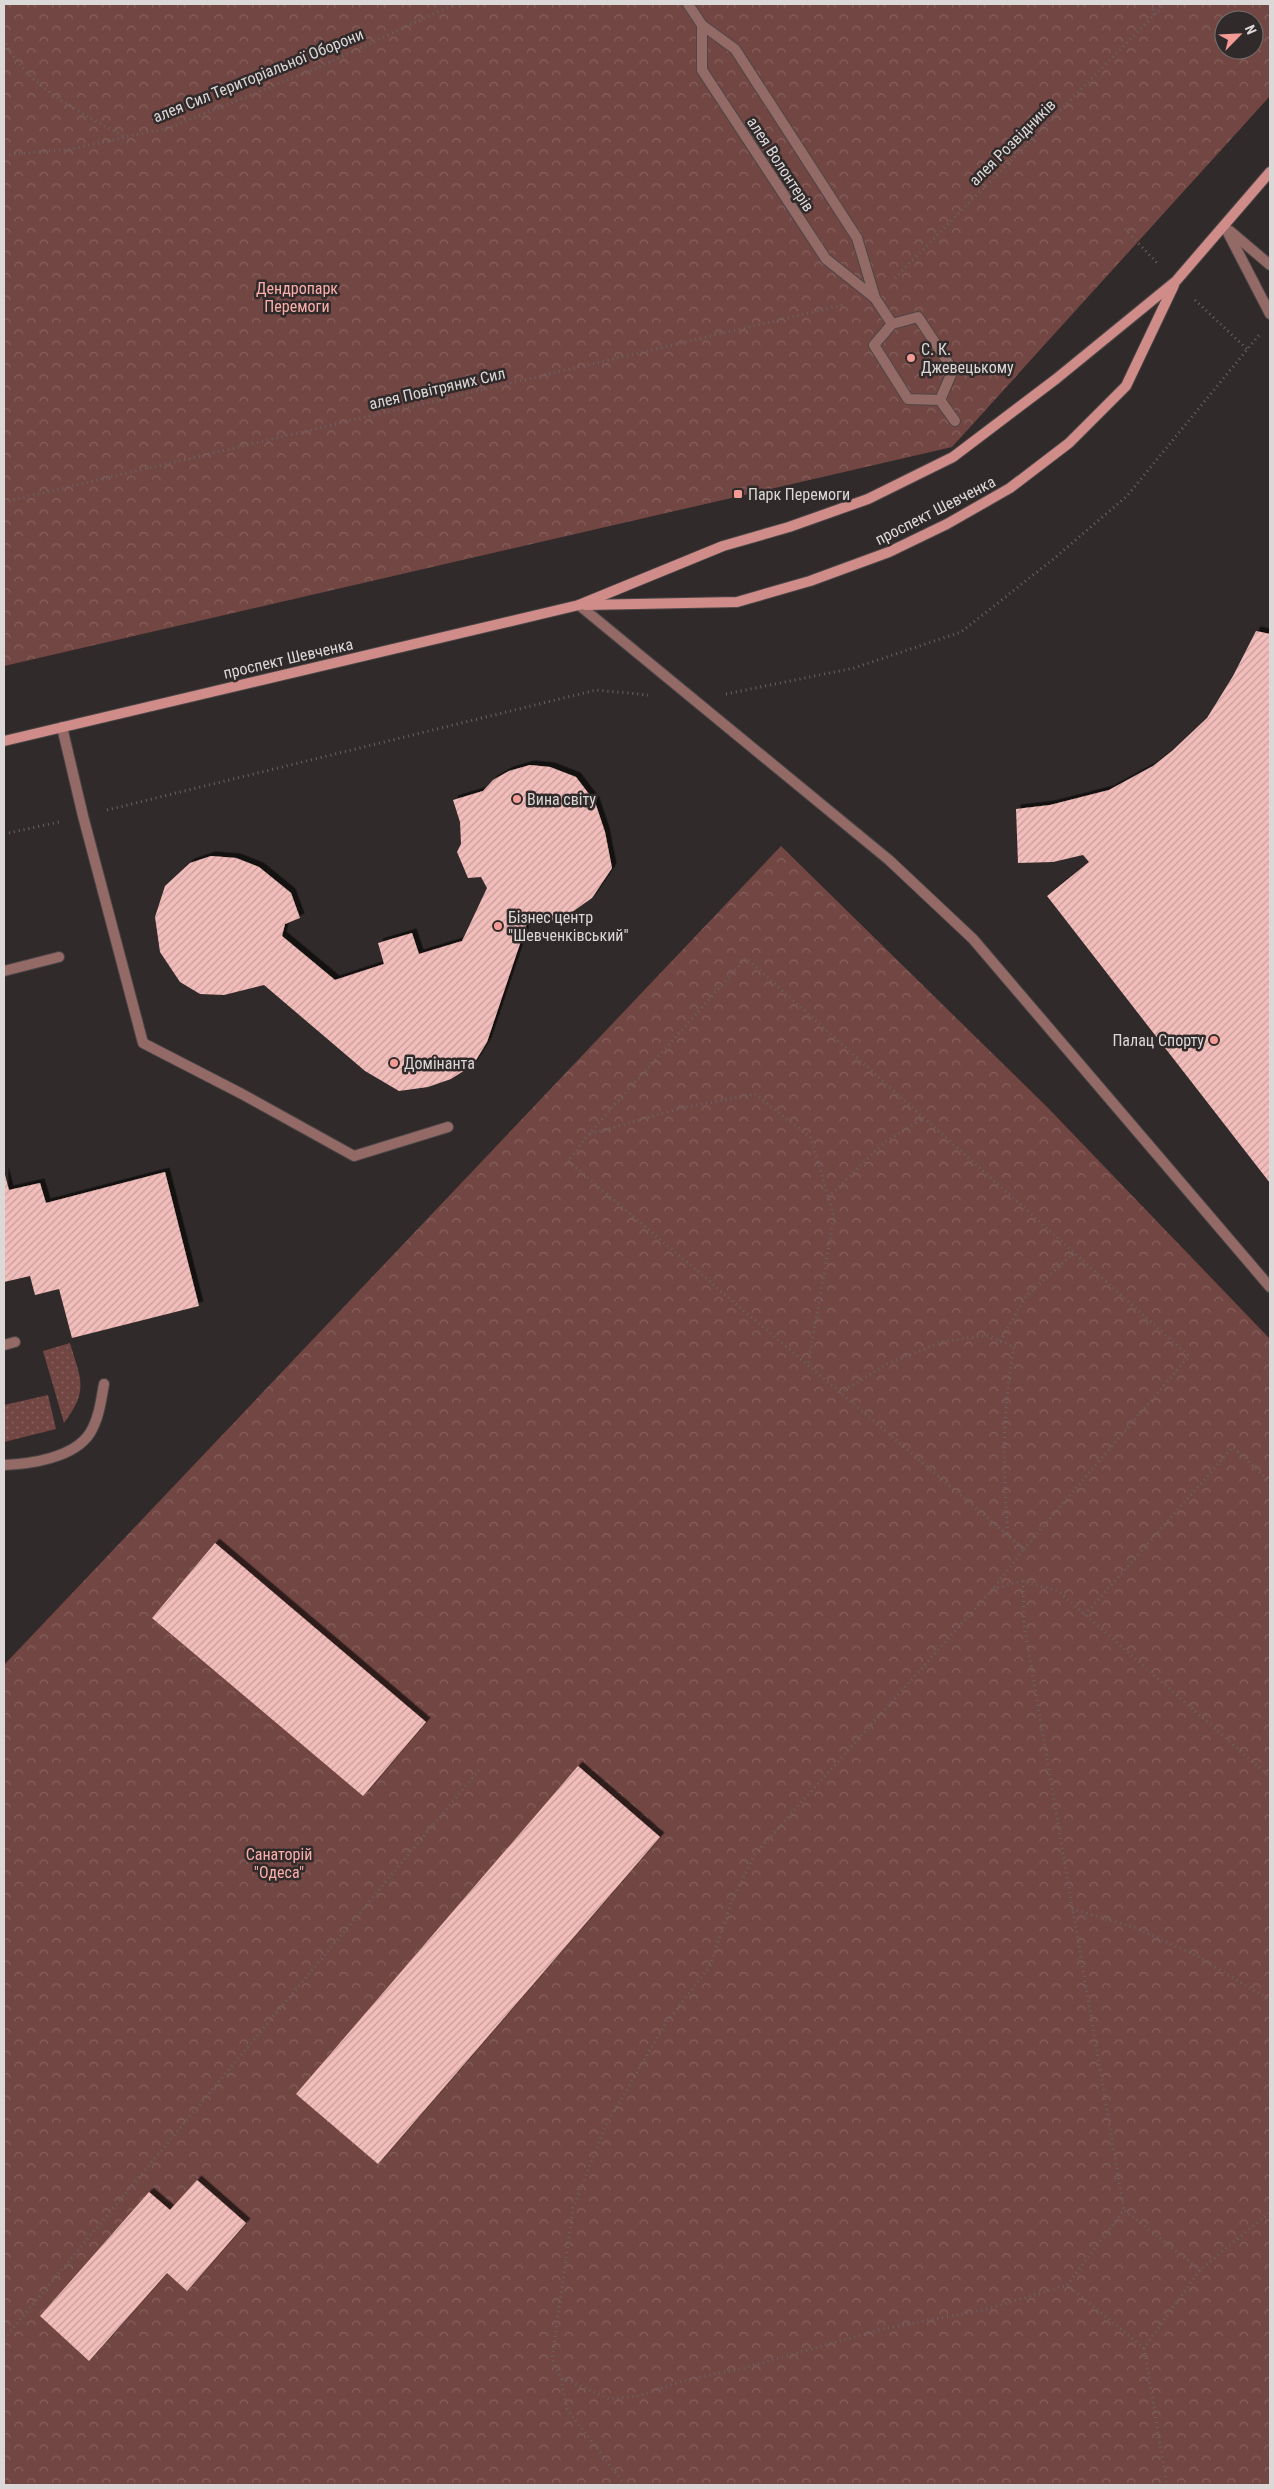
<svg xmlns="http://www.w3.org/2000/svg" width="1274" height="2489" font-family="'Roboto Condensed',sans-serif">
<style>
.grass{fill:url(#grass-dots)}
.park{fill:url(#park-crowns);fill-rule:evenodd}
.building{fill:url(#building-hatch);filter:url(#shadow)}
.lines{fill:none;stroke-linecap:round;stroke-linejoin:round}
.service-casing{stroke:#4c4646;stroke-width:12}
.pedestrian-casing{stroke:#4c4646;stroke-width:12}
.secondary-casing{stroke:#4c4646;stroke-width:12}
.path{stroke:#696363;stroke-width:3;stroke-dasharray:1 4;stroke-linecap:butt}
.service{stroke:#946a67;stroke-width:10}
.pedestrian{stroke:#946a67;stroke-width:10}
.secondary{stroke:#cf8c88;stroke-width:10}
.poi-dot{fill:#f59b96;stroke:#312a2a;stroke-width:2}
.labels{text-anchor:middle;stroke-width:5;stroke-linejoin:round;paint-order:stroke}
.street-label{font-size:16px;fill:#dcd8d8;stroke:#312a2a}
.park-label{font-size:16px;fill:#fcafaa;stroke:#312a2a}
.poi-label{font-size:16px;fill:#dcd8d8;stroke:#312a2a;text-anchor:start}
</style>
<defs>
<pattern id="grass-dots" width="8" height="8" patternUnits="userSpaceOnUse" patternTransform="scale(1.25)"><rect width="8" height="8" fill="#724643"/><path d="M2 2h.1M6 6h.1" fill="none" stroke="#86605d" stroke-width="1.8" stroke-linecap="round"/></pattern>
<pattern id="park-crowns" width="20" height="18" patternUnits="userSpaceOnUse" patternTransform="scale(1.25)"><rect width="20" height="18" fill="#724643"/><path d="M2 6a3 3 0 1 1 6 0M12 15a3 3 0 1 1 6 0" fill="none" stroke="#86605d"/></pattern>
<pattern id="building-hatch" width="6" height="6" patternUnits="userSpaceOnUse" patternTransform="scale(1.25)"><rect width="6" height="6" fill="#f2bdba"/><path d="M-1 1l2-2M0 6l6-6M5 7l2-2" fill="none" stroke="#c69e9c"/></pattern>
<filter id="shadow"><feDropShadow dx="4.5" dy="-4.5" stdDeviation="0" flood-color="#0009"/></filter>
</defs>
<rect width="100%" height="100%" fill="#312a2a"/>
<g class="grass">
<path d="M70,1343c11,37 19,47 -6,80l-21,-72z"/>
<polygon points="48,1395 56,1429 4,1442 4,1405"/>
</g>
<g class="park">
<path d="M4,4h1266v92l-318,351 -948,219zM1224,20h30v30h-30z"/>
<polygon points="781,846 1049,1109 1270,1339 1270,2485 4,2485 4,1665"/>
</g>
<g class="building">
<polygon points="1256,631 1270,634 1270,1183 1047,896 1089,862 1083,855 1053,862 1018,863 1016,809 1050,805 1109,790 1153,766 1172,751 1207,718 1233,676"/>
<polygon points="530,765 550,767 576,777 595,802 605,832 612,868 592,898 558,922 530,914 487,1042 473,1065 451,1079 428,1087 399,1091 365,1071 264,985 224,995 200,994 180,982 160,952 155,917 165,886 190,863 211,856 236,858 259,867 291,893 300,918 285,924 282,936 335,980 384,964 378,943 412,933 419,954 462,941 487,888 481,877 468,878 457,852 461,844 460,822 453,800 483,791 493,780 509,771"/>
<polygon points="4,1171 9,1190 40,1183 46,1203 165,1172 199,1306 72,1338 59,1289 35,1295 30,1276 4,1282"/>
<polygon points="215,1543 426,1722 363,1796 152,1618"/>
<polygon points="578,1766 660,1837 378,2164 296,2094"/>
<polygon points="197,2180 246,2223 187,2291 167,2273 89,2361 40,2316 149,2192 170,2210"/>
</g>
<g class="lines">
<g class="service-casing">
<g id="service">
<polyline points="1225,227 1270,314"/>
<polyline points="1230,231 1270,265"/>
<polyline points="579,605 889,860 973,939 1270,1287"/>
<polyline points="62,727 83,816 143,1043 242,1094 354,1156 448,1127"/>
<polyline points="4,971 59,957"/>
<polyline points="4,1345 15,1342"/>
<path d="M4,1465c26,-1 70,-7 86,-32 9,-15 11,-32 14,-49"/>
</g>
</g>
<g class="pedestrian-casing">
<g id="pedestrian">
<polyline points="688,4 702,25 735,49 857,238 875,298 892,324"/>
<polyline points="702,25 702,70 826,259 875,298"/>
<polygon points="918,317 953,370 940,400 908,399 874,345 892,324"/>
<polyline points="940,400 955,421"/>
</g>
</g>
<g class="secondary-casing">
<g id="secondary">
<polyline points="585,605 737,602 810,581 889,552 947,524 1010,488 1069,443 1126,386 1174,285"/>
<polyline points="4,741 579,605 723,546 789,527 868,499 953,457 1056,379 1176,281 1270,172"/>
</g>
</g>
<g class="path">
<polyline points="1152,4 1154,16"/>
<path d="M4,39c17,45 81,76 121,98"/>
<polyline points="4,155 72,149 171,127 317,68 455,4"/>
<polyline points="1125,229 1158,264"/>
<polyline points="895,278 1165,4"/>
<polyline points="1195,300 1247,349"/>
<polyline points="4,502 843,305"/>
<polyline points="726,694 854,668 961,632 1051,561 1127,496 1259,335"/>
<polyline points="107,810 596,690 648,695"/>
<polyline points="4,834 59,822"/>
<polyline points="590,1134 681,1108 755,1094 811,1138 834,1217 808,1365"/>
<polyline points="828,1197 885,1142 924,1118"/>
<polyline points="1000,1341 1027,1295 1074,1253"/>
<path d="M840,1393l47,-29 55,-22 44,-7 28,12c-12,66 -11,122 -6,189"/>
<polyline points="1024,1549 1189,1356 746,958 588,1135 568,1161 1024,1549 993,1589 755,1854 732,1900 710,1966 666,2023 606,2125 573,2208 552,2359 561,2378 610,2399 638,2396 682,2381 744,2368 882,2329 988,2309 1067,2285"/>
<polyline points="1023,1581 1024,1624 1124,2210"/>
<polyline points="993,1589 1023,1581 1058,1591 1270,1777"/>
<polyline points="1085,1615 1233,1447 1270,1482"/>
<polyline points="1072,1909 1136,1928 1197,1956 1270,2000"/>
<polyline points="1200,2270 1124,2210 1067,2285 1144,2348 1200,2270 1270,2212"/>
<polyline points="4,2339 479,1770"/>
<polyline points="1144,2348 1167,2485"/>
<polyline points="561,2379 567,2409 625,2485"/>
<polyline points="1267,2485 1270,2482"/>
</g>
<use href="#service" class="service"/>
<use href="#pedestrian" class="pedestrian"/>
<use href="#secondary" class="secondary"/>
</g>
<g class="poi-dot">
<circle cx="911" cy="358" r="5"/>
<rect x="733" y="489" width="10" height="10" rx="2.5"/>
<circle cx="517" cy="799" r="5"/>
<circle cx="498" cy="926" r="5"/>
<circle cx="1214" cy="1040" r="5"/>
<circle cx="394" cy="1063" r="5"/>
</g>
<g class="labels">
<g class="street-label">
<text transform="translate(258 75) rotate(-22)" y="6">алея Сил Територіальної Оборони</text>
<text transform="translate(1012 142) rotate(-45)" y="6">алея Розвідників</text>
<text transform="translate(781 164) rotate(57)" y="6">алея Волонтерів</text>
<text transform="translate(437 388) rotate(-13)" y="6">алея Повітряних Сил</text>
<text transform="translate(935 510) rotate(-27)" y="6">проспект Шевченка</text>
<text transform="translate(288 658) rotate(-13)" y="6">проспект Шевченка</text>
</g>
<g class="park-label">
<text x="297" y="294">Дендропарк<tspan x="297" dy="18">Перемоги</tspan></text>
<text x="279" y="1860">Санаторій<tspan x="279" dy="18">"Одеса"</tspan></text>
</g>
<g class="poi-label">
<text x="921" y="355">С. К.<tspan x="921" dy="18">Джевецькому</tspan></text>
<text x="748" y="500">Парк Перемоги</text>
<text x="527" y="805">Вина світу</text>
<text x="508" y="923">Бізнес центр<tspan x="508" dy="18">"Шевченківський"</tspan></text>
<text x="1204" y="1046" text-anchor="end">Палац Спорту</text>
<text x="404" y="1069">Домінанта</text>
</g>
</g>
<rect width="1274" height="2489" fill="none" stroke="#dcd8d8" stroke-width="10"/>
<g transform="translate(1239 35) rotate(66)"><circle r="24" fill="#312a2a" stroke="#757070"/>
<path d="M0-4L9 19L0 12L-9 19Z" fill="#f59b96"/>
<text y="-8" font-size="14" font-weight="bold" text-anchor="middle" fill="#dcd8d8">N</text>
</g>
</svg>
